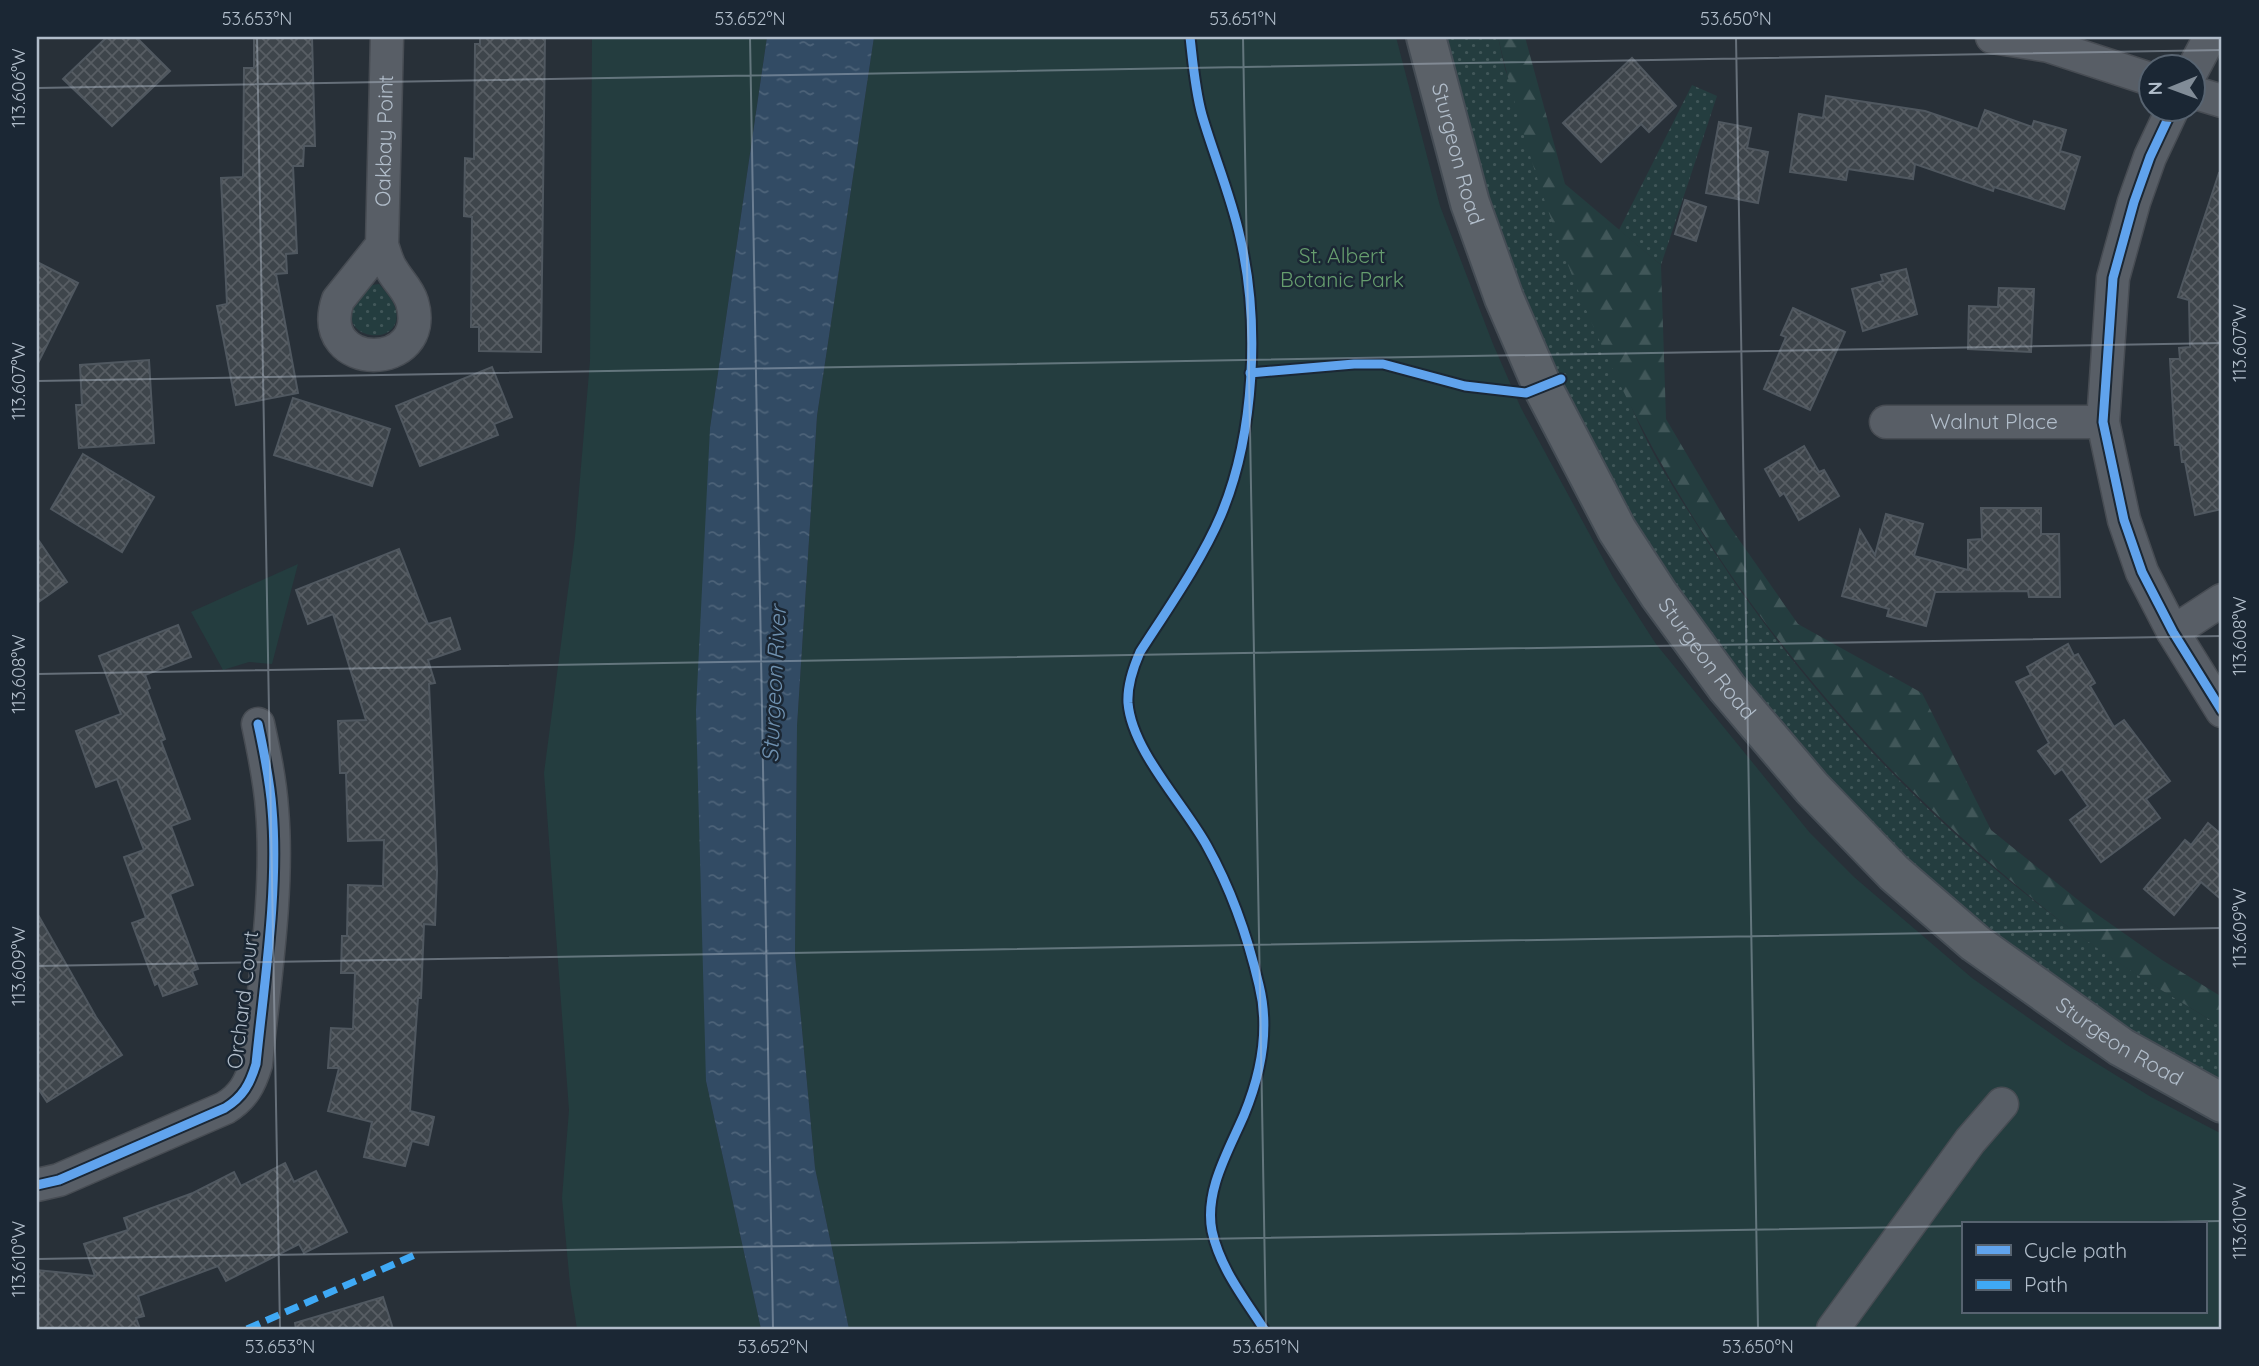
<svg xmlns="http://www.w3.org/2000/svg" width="2259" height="1366" font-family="Quicksand,sans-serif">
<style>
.grass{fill:url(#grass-dots)}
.forest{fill:url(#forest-firs)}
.park{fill:#243d3f;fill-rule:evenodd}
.water{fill:url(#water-ripples)}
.building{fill:url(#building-cross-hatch);stroke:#505860;stroke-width:2}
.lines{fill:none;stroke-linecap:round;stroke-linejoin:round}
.minor-casing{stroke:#474c53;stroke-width:35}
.major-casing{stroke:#454d55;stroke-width:42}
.minor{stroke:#585e66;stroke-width:32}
.major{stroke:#5b6168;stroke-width:38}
.quiet{stroke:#3fa9f5;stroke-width:7;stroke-dasharray:14 7;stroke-linecap:butt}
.cycleway-casing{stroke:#1b2734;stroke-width:13}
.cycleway{stroke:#60a3ed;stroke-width:9}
.ticks{fill:none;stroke:#b1bdca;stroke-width:2;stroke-opacity:0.45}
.labels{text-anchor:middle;stroke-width:5;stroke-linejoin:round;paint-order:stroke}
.street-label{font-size:21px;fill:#b1bdca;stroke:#1b2734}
.park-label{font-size:21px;fill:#669d6e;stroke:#1b2734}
.water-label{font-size:23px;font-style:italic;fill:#6f91b0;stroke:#1b2734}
.neatline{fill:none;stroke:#b1bdca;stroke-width:2.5}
.ticks-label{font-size:18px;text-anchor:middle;fill:#b1bdca}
</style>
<defs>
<pattern id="grass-dots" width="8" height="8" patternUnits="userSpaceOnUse" patternTransform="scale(1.75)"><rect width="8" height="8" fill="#243d3f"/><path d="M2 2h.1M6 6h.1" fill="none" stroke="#415759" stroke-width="1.8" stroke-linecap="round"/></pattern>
<pattern id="forest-firs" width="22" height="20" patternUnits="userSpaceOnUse" patternTransform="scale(1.75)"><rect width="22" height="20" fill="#243d3f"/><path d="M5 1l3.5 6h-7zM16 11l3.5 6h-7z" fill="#415759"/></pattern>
<pattern id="water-ripples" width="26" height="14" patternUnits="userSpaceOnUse" patternTransform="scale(1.75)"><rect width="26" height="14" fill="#324b64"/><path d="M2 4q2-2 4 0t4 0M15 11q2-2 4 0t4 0" fill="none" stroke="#4d6379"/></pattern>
<pattern id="building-cross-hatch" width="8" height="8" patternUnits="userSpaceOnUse" patternTransform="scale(1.75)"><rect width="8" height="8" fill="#3e454b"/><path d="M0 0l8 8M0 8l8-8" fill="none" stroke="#585e64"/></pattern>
</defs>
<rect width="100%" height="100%" fill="#283038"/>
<g class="grass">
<path d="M1446,37h52l7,32c30,79 60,158 89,237 15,39 27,79 44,116 19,43 50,88 75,128 94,144 216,274 354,376 50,37 102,69 155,101v58l-38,-21 -124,-80 -71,-53 -114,-102 -90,-100 -83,-108 -51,-72 -77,-141 -51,-117 -35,-99z"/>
<polygon points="1692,85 1717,96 1661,265 1619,230"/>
<path d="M379,284c6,7 13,15 16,23 13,41 -58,35 -41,-2 4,-8 12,-14 18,-20z"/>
</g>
<path class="forest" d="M1498,37h27l40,147 96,81 5,154 62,105 70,100 124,69 69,137 97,78 74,52 60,37v30c-54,-33 -109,-65 -159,-104 -297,-232 -479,-520 -565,-886z"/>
<g class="park">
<polygon points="592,37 767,37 710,428 706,1081 761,1329 577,1329 570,1285 562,1198 569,1110 544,773 575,537 590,361"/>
<path d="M874,37h522l44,169 53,138 28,64 93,171 42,65 154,189 44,44 118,101 95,67 84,52 71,37v195h-1373l-34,-161 -20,-213 2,-229 20,-310zM1963,1224h242v88h-242z"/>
<polygon points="298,564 272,664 249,662 223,670 191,612"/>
</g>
<polygon class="water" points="767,37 874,37 817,416 797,726 795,955 815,1168 849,1329 761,1329 706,1081 696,710 710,428"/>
<g class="building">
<polygon points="107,37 136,37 170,71 112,126 63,79"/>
<polygon points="254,37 312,37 315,146 304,146 303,166 293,166 297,253 286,254 287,273 276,274 298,393 236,405 217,306 227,304 221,178 243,177 244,68 254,68"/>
<polygon points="480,37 545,37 541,352 479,351 479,327 471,327 472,217 464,216 465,158 474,159 475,44 480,44"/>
<polygon points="1632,58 1676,106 1649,132 1641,124 1601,162 1563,123"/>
<polygon points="1826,96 1925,111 1978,129 1985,110 2032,127 2034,121 2066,130 2060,151 2080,157 2064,209 1994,187 1993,191 1915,164 1913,179 1848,169 1846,180 1790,172 1799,114 1823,118"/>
<polygon points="1719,122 1751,128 1747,148 1768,152 1758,203 1706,193"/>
<polygon points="2219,173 2222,174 2222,509 2195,515 2185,462 2182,462 2180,445 2175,445 2170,359 2180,359 2179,348 2190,347 2189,300 2178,297"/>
<polygon points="1685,200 1706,207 1696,241 1675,234"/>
<polygon points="37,262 78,283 37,365"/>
<polygon points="1906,269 1917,314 1863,331 1852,289 1883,281 1881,275"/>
<polygon points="1999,288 2034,289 2031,352 1968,349 1969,306 1998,307"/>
<polygon points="1793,308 1845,332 1810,410 1764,389 1786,337 1781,335"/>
<polygon points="149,360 154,443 79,448 76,405 82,405 80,365"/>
<polygon points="492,367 512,417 494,424 498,435 420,466 396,406"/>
<polygon points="293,398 390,429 372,486 274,455"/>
<polygon points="1804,446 1819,472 1824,470 1839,496 1799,520 1784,493 1780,496 1765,469"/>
<polygon points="83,454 154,497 122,552 51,509"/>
<polygon points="1981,508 2041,508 2041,534 2059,534 2060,597 2029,597 2028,591 1935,592 1926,626 1887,616 1889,609 1842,596 1860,530 1875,555 1886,514 1923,524 1914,556 1968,570 1968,540 1982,539"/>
<polygon points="37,538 67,582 37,603"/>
<polygon points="399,549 428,624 450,618 460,649 428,660 435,683 429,684 437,871 435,925 424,924 421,998 418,998 410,1111 434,1117 428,1145 412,1141 405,1166 364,1157 372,1122 328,1111 339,1068 328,1068 331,1028 353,1029 355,973 341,973 342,936 347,936 348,885 383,886 384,840 348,841 346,773 340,773 338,721 366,720 333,614 308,624 296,590"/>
<polygon points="178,625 191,657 145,675 150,688 147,690 165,739 161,741 190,819 171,826 193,885 170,894 198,969 192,971 197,984 163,996 158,983 155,985 132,923 146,918 124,857 144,850 117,779 96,787 76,731 121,714 99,656"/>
<polygon points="2068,644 2074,656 2078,654 2095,683 2090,686 2114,727 2124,720 2170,781 2146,799 2160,818 2101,862 2070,820 2088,806 2062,769 2055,774 2038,751 2049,743 2016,682 2031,675 2027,667"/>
<polygon points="2208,823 2222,835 2222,900 2201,882 2174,915 2144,889 2185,840 2191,845"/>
<polygon points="37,913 96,1017 122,1055 47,1102 37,1087"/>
<polygon points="285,1163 294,1182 316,1171 347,1232 304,1253 299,1244 226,1281 218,1266 138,1296 144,1316 136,1318 140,1329 37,1329 37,1270 95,1276 84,1244 128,1230 124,1218 193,1193 234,1172 241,1186"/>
<polygon points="383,1297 393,1329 296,1329 295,1323"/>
</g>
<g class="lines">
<g class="minor-casing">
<g id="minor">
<polyline points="1992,37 2049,46 2150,79"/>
<polyline points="2192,71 2210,37"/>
<polyline points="2192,92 2222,101"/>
<polyline points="2173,108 2150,157 2134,202 2113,278 2103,422 2124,520 2142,572 2173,632 2222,711"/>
<path id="s1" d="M382,245l-44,55c-25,73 95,73 74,2 -4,-13 -14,-21 -20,-32 -5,-7 -7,-17 -10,-25l5,-208"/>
<path id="s2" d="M1886,422h217"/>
<polyline points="2173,632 2222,600"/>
<path d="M37,1185l22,-5 166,-72c18,-11 25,-24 31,-44 8,-80 23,-175 16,-255 -2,-29 -8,-57 -14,-85"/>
<polyline points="1833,1329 1970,1141 2002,1104"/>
</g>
</g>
<g class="major-casing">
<g id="major">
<path id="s3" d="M1426,37l44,166 34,95 38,88 75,144 42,65 68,93 85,100 82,85 81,70 146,104 101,56"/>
</g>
</g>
<use href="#minor" class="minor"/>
<use href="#major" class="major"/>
<polyline class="quiet" points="247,1329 419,1253"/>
<g class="cycleway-casing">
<g id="cycleway">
<path d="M1190,37c3,26 5,53 12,78 12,41 29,81 38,122 20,85 15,197 -19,278 -19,45 -54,95 -81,137 -7,16 -13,33 -12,51 4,48 56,101 79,143 24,43 41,92 52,139 11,44 2,89 -15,130 -15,35 -40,76 -32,116 8,37 32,67 52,98"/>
<polyline points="2173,108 2150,157 2134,202 2113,278 2103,422 2124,520 2142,572 2173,632 2222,711"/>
<polyline points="1250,373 1354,364 1383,364 1465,386 1526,393 1561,379"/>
<path d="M37,1185l22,-5 166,-72c18,-11 25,-24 31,-44 8,-80 23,-175 16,-255 -2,-29 -8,-57 -14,-85"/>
</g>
</g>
<use href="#cycleway" class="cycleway"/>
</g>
<path class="ticks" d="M257,37l23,1292M750,37l23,1292M1243,37l23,1292M1736,37l22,1292M37,88l2185,-38M37,381l2185,-38M37,674l2185,-38M37,966l2185,-38M2044,1224l178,-3M37,1259l1926,-33"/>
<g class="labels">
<g class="street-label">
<text dy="7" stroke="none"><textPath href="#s1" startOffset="396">Oakbay Point</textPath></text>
<text dy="7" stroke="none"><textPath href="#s3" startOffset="121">Sturgeon Road</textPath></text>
<text dy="7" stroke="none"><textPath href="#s2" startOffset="108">Walnut Place</textPath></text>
<text dy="7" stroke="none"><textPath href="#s3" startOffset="688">Sturgeon Road</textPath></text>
<text transform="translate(243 1000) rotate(-83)" y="7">Orchard Court</text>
<text dy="7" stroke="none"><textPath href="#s3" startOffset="1255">Sturgeon Road</textPath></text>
</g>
<g class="park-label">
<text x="1342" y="263">St. Albert<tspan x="1342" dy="24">Botanic Park</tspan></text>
</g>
<g class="water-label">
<text transform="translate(774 684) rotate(-87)" y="8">Sturgeon River</text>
</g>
</g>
<rect width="2259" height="1366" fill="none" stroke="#1b2734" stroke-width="77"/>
<rect x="1962" y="1222" width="245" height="91" fill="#1b2734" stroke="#576370" stroke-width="2"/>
<rect x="1976" y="1245" width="35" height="10" fill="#60a3ed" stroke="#576370" stroke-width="2"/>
<text x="2024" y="1258" font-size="21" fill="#b1bdca">Cycle path</text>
<rect x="1976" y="1280" width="35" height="10" fill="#3fa9f5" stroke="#576370" stroke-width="2"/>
<text x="2024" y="1292" font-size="21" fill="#b1bdca">Path</text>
<g transform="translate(2172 88) rotate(269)"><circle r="33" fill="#1b2734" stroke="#576370" stroke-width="2"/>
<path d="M0-5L12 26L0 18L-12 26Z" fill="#818c97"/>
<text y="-10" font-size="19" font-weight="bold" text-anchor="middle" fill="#b1bdca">N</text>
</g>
<rect x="38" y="38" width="2182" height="1290" class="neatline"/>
<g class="ticks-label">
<text x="257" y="25">53.653°N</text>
<text x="750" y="25">53.652°N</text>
<text x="1243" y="25">53.651°N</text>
<text x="1736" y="25">53.650°N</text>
<text transform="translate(19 88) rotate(-90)" y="6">113.606°W</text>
<text transform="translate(2240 343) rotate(-90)" y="6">113.607°W</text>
<text transform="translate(19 381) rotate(-90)" y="6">113.607°W</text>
<text transform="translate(2240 636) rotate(-90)" y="6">113.608°W</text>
<text transform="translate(19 674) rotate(-90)" y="6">113.608°W</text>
<text transform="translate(2240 928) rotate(-90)" y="6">113.609°W</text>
<text transform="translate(19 966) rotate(-90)" y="6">113.609°W</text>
<text transform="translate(2240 1221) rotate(-90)" y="6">113.610°W</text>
<text transform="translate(19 1259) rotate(-90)" y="6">113.610°W</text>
<text x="280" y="1353">53.653°N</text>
<text x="773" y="1353">53.652°N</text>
<text x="1266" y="1353">53.651°N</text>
<text x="1758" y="1353">53.650°N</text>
</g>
</svg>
